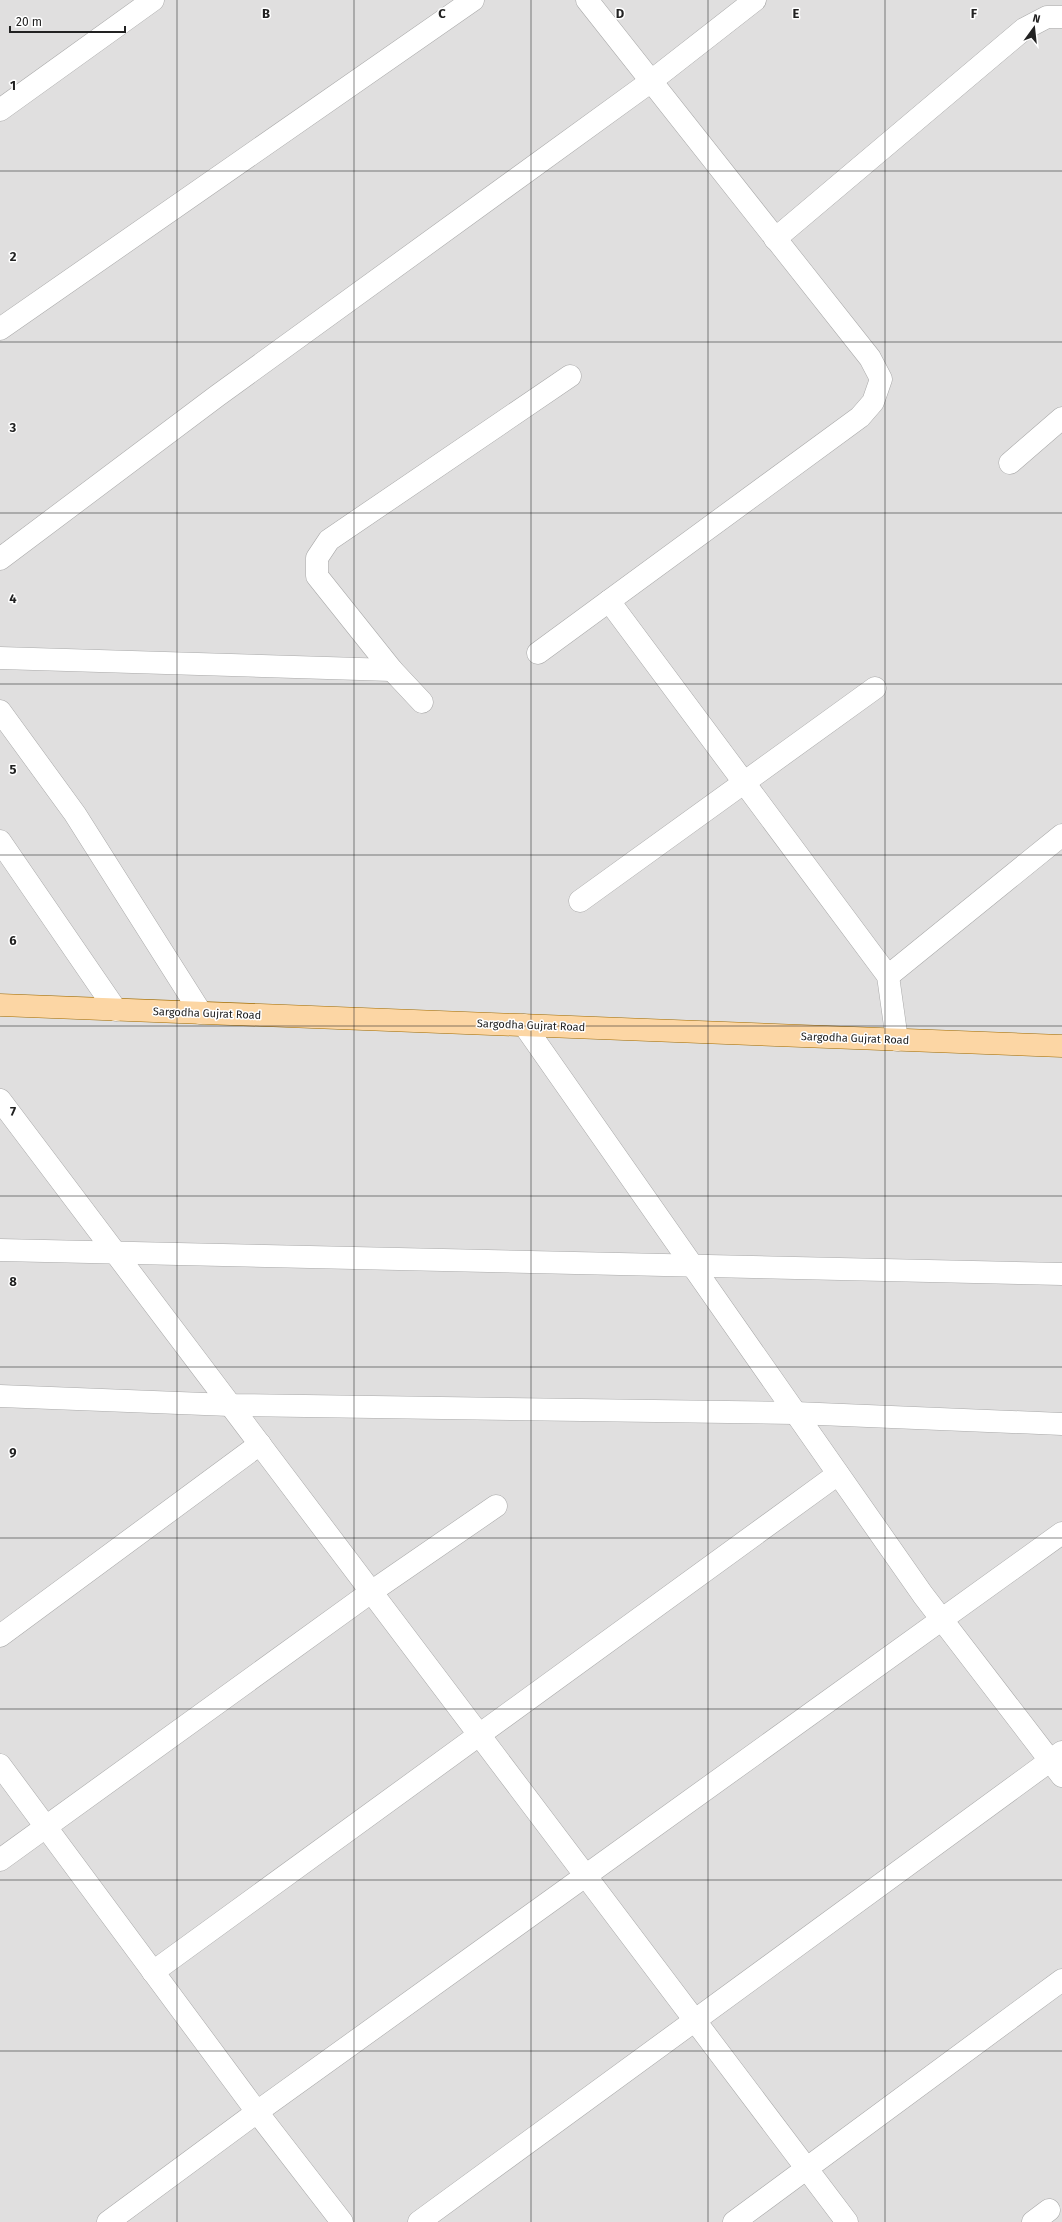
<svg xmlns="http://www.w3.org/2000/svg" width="1062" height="2222" font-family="'Fira Sans',sans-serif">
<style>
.residential{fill:#e0dfdf}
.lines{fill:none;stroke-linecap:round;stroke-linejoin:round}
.minor-casing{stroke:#a9a9a9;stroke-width:23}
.primary-casing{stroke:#a06b00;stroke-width:23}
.minor{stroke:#fff;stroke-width:22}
.primary{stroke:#fcd6a4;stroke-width:22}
.grid{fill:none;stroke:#222;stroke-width:1;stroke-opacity:0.55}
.labels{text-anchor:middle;stroke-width:3;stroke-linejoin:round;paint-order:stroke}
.street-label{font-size:11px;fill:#222;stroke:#fff}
.grid-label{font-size:13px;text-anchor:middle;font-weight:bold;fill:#222;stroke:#fff;stroke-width:3;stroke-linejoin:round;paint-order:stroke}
</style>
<rect width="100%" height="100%" fill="#f2efe9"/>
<rect class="residential" x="0" y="0" width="1062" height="2222"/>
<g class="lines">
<g class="minor-casing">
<g id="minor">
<polyline points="0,110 153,0"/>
<polyline points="775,239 1024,29 1047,17 1062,17"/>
<polyline points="0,329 473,0"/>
<polyline points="1010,463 1062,418"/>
<polyline points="0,559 217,396 650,82 755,0"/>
<polyline points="609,601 888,976 897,1040"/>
<polyline points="538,653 860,417 873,402 881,379 870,358 587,0"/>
<polyline points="0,658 392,670"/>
<polyline points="422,702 392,670 317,576 317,558 329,540 570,376"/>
<polyline points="0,711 75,814 201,1013"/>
<polyline points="0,841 116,1010"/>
<polyline points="580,901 875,688"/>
<polyline points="888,976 1062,835"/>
<polyline points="524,1025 923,1595 1062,1776"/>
<polyline points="0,1100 847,2222"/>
<polyline points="0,1250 1062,1274"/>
<polyline points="0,1396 230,1405 795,1413 1062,1424"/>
<polyline points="0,1636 260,1444"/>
<polyline points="0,1765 257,2112 342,2222"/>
<polyline points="0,1860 371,1592 496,1506"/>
<polyline points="153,1972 838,1474"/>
<polyline points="108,2222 257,2112 1062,1533"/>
<polyline points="419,2222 1062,1752"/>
<polyline points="734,2222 1062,1980"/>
<polyline points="1033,2222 1049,2210"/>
</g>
</g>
<g class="primary-casing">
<polyline id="primary" points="0,1005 1062,1046"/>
</g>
<use href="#minor" class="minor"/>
<use href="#primary" class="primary"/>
</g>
<path class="grid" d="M177,0v2222M354,0v2222M531,0v2222M708,0v2222M885,0v2222M0,171h1062M0,342h1062M0,513h1062M0,684h1062M0,855h1062M0,1026h1062M0,1196h1062M0,1367h1062M0,1538h1062M0,1709h1062M0,1880h1062M0,2051h1062"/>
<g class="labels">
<g class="street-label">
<text transform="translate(207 1013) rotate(2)" y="4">Sargodha Gujrat Road</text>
<text transform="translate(531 1025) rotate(2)" y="4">Sargodha Gujrat Road</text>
<text transform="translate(855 1038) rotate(2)" y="4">Sargodha Gujrat Road</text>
</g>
</g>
<g class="grid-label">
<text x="266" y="18">B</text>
<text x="442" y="18">C</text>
<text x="620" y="18">D</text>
<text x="796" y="18">E</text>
<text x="974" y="18">F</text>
<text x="13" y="90">1</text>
<text x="13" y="261">2</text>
<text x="13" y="432">3</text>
<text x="13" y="603">4</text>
<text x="13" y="774">5</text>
<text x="13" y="945">6</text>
<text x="13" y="1116">7</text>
<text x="13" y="1286">8</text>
<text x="13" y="1457">9</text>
</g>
<g transform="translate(1034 28) rotate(15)" stroke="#ffffff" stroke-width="3" paint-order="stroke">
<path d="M0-3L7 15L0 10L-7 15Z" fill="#222222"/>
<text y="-6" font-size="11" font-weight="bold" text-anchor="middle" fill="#222222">N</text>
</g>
<path d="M10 26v6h115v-6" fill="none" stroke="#222222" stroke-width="2"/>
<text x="16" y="26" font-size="12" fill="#222222" stroke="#ffffff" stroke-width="3" paint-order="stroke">20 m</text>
</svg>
